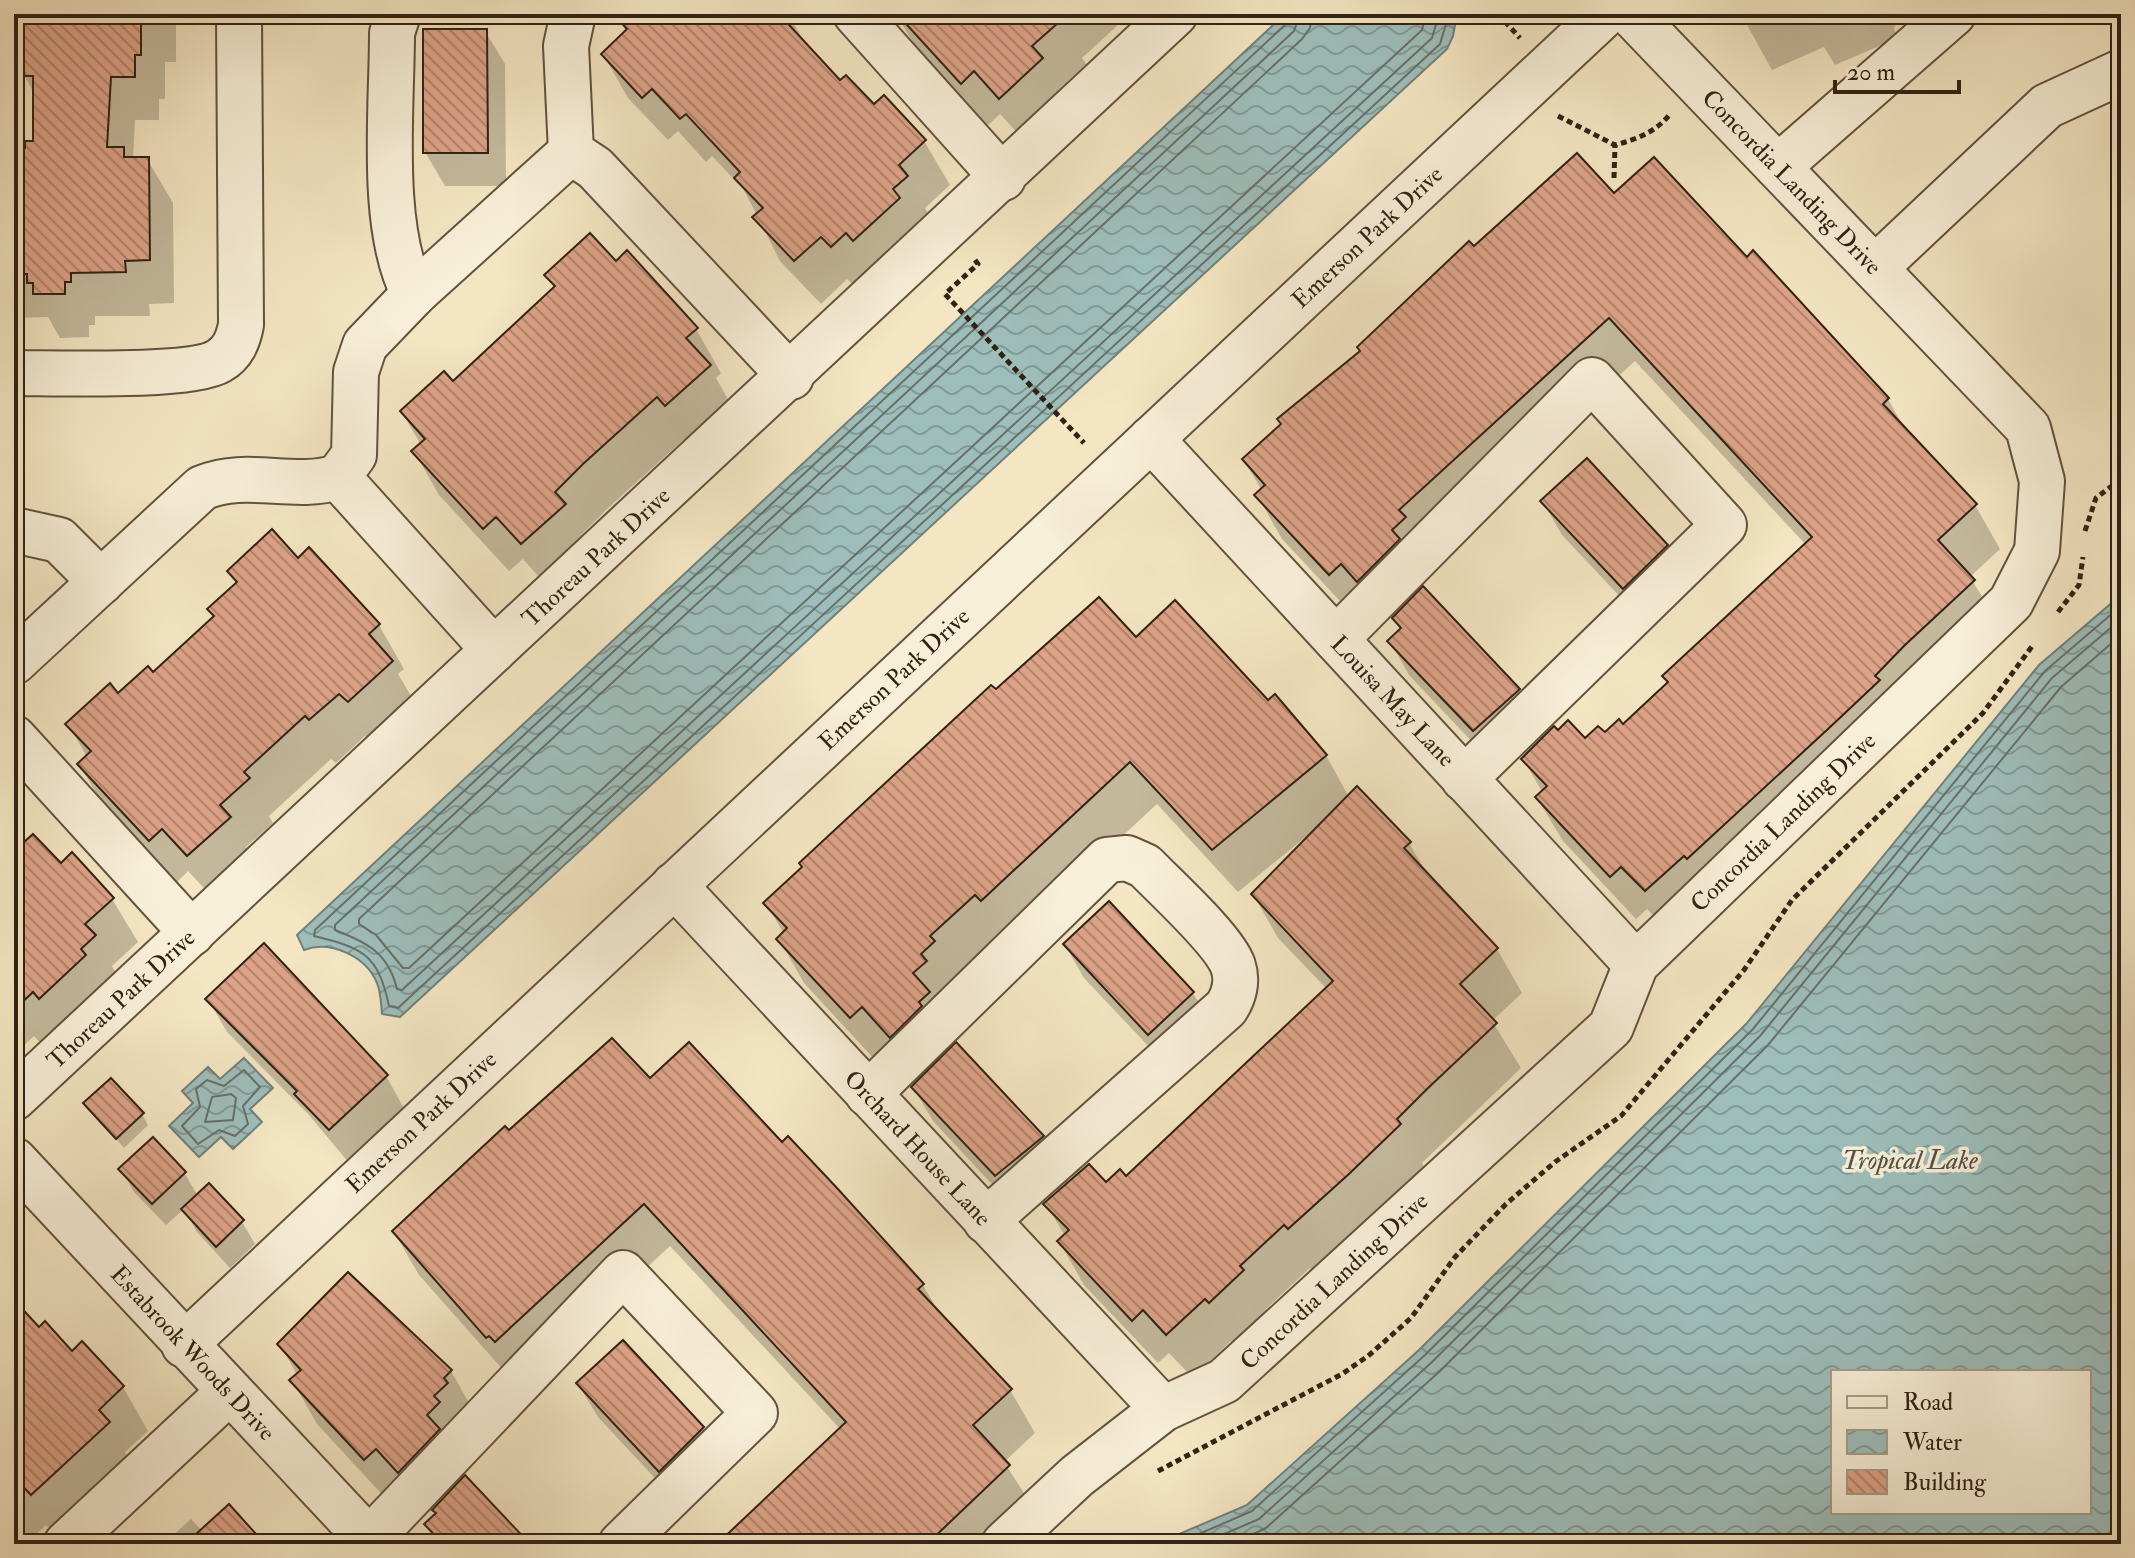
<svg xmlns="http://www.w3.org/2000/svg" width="2135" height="1558" font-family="'IM FELL Double Pica',serif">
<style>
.water{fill:url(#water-waves);stroke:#728079;stroke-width:2;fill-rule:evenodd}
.shadow{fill:#0003}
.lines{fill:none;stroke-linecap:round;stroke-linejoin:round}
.shore{stroke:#687068;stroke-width:2}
.building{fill:url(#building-back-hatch);stroke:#312215;stroke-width:2}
.minor-casing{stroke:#625340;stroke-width:48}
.path{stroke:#312215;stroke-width:5;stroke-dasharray:6 4;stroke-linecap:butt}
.minor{stroke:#f8efd8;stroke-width:44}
.labels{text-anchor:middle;stroke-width:7;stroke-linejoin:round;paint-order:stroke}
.street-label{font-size:24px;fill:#312215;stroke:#f8efd8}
.water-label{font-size:26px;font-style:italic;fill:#525147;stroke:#f8efd8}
</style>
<defs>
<pattern id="water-waves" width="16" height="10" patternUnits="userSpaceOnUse" patternTransform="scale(2)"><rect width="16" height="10" fill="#9ebebb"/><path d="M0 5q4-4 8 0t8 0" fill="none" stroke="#819a97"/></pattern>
<pattern id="building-back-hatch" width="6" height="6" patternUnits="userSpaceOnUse" patternTransform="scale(2)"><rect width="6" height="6" fill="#dda388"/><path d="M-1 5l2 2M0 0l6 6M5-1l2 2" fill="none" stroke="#b4846e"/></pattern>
</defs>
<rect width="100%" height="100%" fill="#f4e6c3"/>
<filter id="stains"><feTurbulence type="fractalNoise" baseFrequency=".0025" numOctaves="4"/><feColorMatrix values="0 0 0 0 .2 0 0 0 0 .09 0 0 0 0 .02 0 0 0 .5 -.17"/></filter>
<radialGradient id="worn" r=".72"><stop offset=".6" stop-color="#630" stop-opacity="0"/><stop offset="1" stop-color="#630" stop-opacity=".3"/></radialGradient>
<g class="water">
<path d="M1285,14h172l-4,22 -6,13 -1047,968 -18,-3c-1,-9 -1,-22 -5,-31 -11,-27 -47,-43 -73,-33l-7,-15z"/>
<path d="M2121,595v949h-965l91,-39 172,-155 328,-327 292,-358zM1833,1372h256v140h-256z"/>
<polygon points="244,1058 273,1088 250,1109 262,1122 233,1149 221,1137 199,1157 169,1126 193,1103 182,1091 208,1067 220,1079"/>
</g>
<g class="shadow">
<polygon points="14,14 172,14 176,21 176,62 165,62 165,99 159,99 159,120 135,120 133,159 147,159 173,203 174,303 149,304 150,316 95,316 95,325 89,325 89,337 60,338 48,317 14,318 14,150 27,150 35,143 35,95 24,75 24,64 18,55"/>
<polygon points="625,14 792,14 797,21 794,24 808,48 840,83 924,141 950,185 925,208 932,220 857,289 847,279 821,304 780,261 744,190 712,156 706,162 678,131 668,140 628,98 603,54 627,32 620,19"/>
<polygon points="896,14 1130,14 1082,58 1086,64 1059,89 1067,103 1025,141 1000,114 987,126 917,49"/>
<polygon points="1741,14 1899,14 1894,29 1898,38 1835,65 1824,47 1772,70"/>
<polygon points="485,31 505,64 506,186 445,186 425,152"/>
<polygon points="1614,195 1747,259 1753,253 1888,399 1907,433 1975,505 2000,549 1970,577 1999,624 1671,934 1647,909 1636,919 1563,841 1537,798 1543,793 1523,759 1623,727 1806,545 1635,361 1424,553 1417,573 1423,584 1421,586 1518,690 1538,724 1493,764 1409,675 1390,641 1401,630 1392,615 1383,624 1367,607 1355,617 1282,539 1257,495 1262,491 1244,460 1474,248"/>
<polygon points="616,264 696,329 721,373 716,378 734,410 691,449 683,440 608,508 581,535 589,549 547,586 523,559 509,571 439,495 414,451 421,445 402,412 452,384 555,289 547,275"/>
<polygon points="1543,502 1667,546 1686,579 1643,621 1562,535"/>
<polygon points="309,550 379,625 404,669 398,674 417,706 374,745 365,736 336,763 331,759 269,816 273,823 246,847 255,861 214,899 188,871 175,884 105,808 79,764 87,757 68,724 153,674 215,618 210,609 237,585 229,571 298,560"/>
<polygon points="1136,639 1268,703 1275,697 1322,748 1349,797 1409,843 1429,877 1497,949 1522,993 1492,1021 1521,1068 1422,1163 1425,1169 1314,1271 1310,1268 1265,1310 1268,1315 1235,1345 1231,1341 1193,1378 1169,1353 1158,1363 1084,1285 1059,1241 1065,1236 1046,1204 1126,1179 1327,989 1278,938 1253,894 1310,837 1308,835 1238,892 1157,804 1007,943 943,1046 1042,1137 1062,1171 1015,1209 933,1121 913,1087 918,1083 889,1050 876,1061 804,983 779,939 784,934 766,903 996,692"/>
<polygon points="14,829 26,843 112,899 138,942 112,966 119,980 45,1048 34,1036 14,1055"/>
<polygon points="1065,945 1193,993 1212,1026 1168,1067 1084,978"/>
<polygon points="208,999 386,1076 405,1110 349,1163 309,1115 227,1032"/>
<polygon points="650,1081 782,1145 923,1285 941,1316 1010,1390 1035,1433 1004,1462 1034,1509 998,1544 720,1544 841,1430 670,1246 521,1384 512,1380 419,1275 394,1232 509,1133"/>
<polygon points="86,1103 142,1114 148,1125 124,1148"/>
<polygon points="153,1140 185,1174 198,1196 242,1222 255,1244 230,1268 197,1232 184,1209 166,1225 134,1192 121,1169"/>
<polygon points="348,1275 451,1371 476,1415 454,1457 463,1475 527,1544 438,1544 427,1524 438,1514 433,1506 424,1515 402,1492 390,1503 317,1424 292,1380 297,1375 280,1344"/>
<polygon points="14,1303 39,1330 123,1387 148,1431 125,1452 133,1467 58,1537 46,1525 26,1544 14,1544"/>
<polygon points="622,1343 703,1429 722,1462 679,1504 598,1417 578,1384"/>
<polygon points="191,1519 202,1531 263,1544 163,1544"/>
</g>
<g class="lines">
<g class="shore">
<path d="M1290,14l-3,9 -972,907 -1,6c49,12 64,18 75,70l9,2 1042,-964 9,-30"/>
<path d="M1300,14l-6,17 -959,894v5c32,13 53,22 62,59l5,1 1030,-952 7,-24"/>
<polyline points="1312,14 1310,28 1302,39 359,919 359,924 376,935 403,968 409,968 1422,30 1426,14"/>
<polygon points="244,1070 260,1087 243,1106 248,1124 235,1136 219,1130 198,1144 182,1126 200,1107 196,1089 207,1080 224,1086"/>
<polygon points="231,1094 236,1098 233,1120 205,1122 212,1097"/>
<polyline points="1176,1544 1252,1511 1425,1355 1753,1029 2045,671 2121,606"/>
<polyline points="1201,1544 1259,1519 1431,1363 1760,1036 2052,678 2121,619"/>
<polyline points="1232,1544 1266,1528 1440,1371 1768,1045 2061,687 2121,635"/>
</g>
</g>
<g class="building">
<polygon points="16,14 141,14 141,55 135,55 135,77 111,77 107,147 124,147 124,157 149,157 150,260 125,261 126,272 71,273 71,282 65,282 65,294 33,294 33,283 27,283 27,274 14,274 14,148 25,148 25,141 33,141 33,76 22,76 22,55 16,55"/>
<polygon points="613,14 779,14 840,80 846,75 874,104 884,95 926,140 899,165 908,176 893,189 900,198 853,241 846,233 831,247 821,237 794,261 752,217 763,208 734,178 740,172 686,114 680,119 652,89 642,98 601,54 627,29"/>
<polygon points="897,14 1068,14 1032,46 1043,58 999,99 974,71 961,84"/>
<polygon points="423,29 487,29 488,153 423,153"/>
<polygon points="1577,153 1614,193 1654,157 1747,257 1753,250 1889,398 1883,404 1977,504 1938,540 1975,580 1905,645 1875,676 1880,680 1828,729 1687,859 1684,856 1645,891 1621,867 1610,877 1535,797 1547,786 1521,759 1554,726 1558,730 1568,720 1585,738 1598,726 1605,732 1619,719 1623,724 1668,682 1662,676 1812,537 1609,318 1399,510 1406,517 1392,530 1400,539 1357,582 1341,564 1329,575 1254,495 1265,485 1242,459 1281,424 1277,419 1360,351 1357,347 1469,241 1474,246"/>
<polygon points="590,233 616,261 627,250 698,328 686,338 711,365 665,406 657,397 583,464 555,492 566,504 521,544 496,517 483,529 411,451 425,439 400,411 444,371 453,381 526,313 555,286 544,275"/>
<polygon points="1587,458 1668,545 1623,589 1540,501"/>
<polygon points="272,529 298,558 309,547 380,624 369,634 393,661 348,702 339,694 309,720 305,716 244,772 250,778 220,805 231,817 187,856 162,829 149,841 77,764 91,751 65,724 110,683 118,693 148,666 153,672 214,616 207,609 237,582 227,571"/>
<polygon points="1423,586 1520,689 1473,731 1387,641 1401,628 1392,618"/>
<polygon points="1099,597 1136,637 1175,600 1268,700 1275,694 1327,755 1212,850 1130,762 981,901 975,895 930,936 935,941 921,954 927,961 913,973 930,992 919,1002 922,1006 890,1038 862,1007 850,1018 776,939 787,928 763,903 802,867 799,863 991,685 996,689"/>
<polygon points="1357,786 1411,842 1404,848 1498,948 1460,984 1497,1023 1427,1089 1397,1119 1401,1124 1350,1173 1288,1229 1284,1225 1240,1266 1244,1270 1209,1303 1205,1299 1166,1335 1143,1310 1132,1321 1057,1241 1069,1230 1043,1204 1089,1164 1106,1182 1120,1169 1126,1176 1333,981 1251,894"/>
<polygon points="33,834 61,863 72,852 114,898 85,924 96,935 81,949 86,955 39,999 33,992 14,1010 14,851"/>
<polygon points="1109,901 1194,992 1148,1035 1063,944"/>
<polygon points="264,943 388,1075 329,1130 294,1094 297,1091 205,999"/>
<polygon points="612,1038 650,1078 689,1042 782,1142 788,1136 837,1188 924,1284 918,1289 1012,1389 973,1425 1010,1465 927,1544 717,1544 846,1422 644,1204 495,1342 489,1336 486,1338 392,1231 505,1126 509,1130"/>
<polygon points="956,1042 1044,1136 995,1176 911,1087"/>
<polygon points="111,1078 144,1113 116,1139 83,1103"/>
<polygon points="153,1137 186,1172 152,1204 118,1169"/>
<polygon points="209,1183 244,1220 216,1247 181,1209"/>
<polygon points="348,1272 452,1370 444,1378 448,1383 434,1396 440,1402 427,1415 440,1429 398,1473 376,1449 364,1460 289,1380 301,1370 277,1344"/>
<polygon points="14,1300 39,1327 45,1321 72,1351 82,1341 124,1386 99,1410 110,1422 31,1495 14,1477"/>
<polygon points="623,1340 704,1427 659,1472 576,1383"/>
<polygon points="465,1475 530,1544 443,1544 424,1524 436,1513 432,1510"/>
<polygon points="229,1504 265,1544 185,1544"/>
</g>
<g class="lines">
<g class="minor-casing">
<g id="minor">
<path d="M398,14l-6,19c0,76 -13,196 22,261"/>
<polyline points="573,14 566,46 571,152 595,168 791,377"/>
<polyline points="856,14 1003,178"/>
<polyline points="1778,167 1953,14"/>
<polyline points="1875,268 2047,106 2121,72"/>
<path d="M14,373c41,0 177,5 205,-12 14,-8 19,-21 22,-36l-2,-311"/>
<polyline points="1151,439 1636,964"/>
<polyline points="14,530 59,540 101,582"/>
<polyline points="1336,639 1592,380 1724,525 1464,779"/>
<polyline points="494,650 338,477 354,455 356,372 365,345 414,294 571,152"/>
<path d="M14,662l188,-174c43,-19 92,3 136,-11"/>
<polyline points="14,738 192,933"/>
<polyline points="674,885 1163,1409"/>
<path d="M868,1094l239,-234 20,-2 18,8c21,22 79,74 88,100 5,15 1,30 -7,42l-240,213"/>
<polyline points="14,1098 1175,14"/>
<polyline points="14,1160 373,1544"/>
<polyline points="184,1345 1605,14"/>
<polyline points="369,1540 623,1273 755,1413 621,1544"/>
<polyline points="66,1544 229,1392"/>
<polyline points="1004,1544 1077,1476 1163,1409 1224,1381 1611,1027 1636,964 2011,602 2037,551 2042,481 2028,428 1631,14"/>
</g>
</g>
<g class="path">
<polyline points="1498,14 1520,38"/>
<path d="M1558,116l57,29c22,-6 41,-13 55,-31"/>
<polyline points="1614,178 1615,145"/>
<polyline points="975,260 978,264 945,294 1084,443"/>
<polyline points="2085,531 2096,498 2121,479"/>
<polyline points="2058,612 2079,585 2083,557"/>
<polyline points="1158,1471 1342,1374 1368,1356 1411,1318 1455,1257 1506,1204 1555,1162 1621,1116 1744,970 1792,900 1983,713 2033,645"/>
</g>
<use href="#minor" class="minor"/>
</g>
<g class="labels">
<g class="street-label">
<text transform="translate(1792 182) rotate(46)" y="8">Concordia Landing Drive</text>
<text transform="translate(1367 237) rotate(-43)" y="8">Emerson Park Drive</text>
<text transform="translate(596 557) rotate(-43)" y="8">Thoreau Park Drive</text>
<text transform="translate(894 679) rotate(-43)" y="8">Emerson Park Drive</text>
<text transform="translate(1393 701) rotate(47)" y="8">Louisa May Lane</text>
<text transform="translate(1783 822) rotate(-44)" y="8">Concordia Landing Drive</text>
<text transform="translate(121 999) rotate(-43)" y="8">Thoreau Park Drive</text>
<text transform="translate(421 1122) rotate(-43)" y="8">Emerson Park Drive</text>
<text transform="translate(918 1148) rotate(47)" y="8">Orchard House Lane</text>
<text transform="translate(1334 1281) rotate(-43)" y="8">Concordia Landing Drive</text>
<text transform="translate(193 1353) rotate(47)" y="8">Estabrook Woods Drive</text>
</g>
<g class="water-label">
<text x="1910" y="1169">Tropical Lake</text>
</g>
</g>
<rect width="2135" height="1558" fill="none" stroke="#f4e6c3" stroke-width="48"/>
<rect x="16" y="16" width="2103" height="1526" fill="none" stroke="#312215" stroke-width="4"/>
<rect x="24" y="24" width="2087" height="1510" fill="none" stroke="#312215" stroke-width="2"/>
<rect x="1831" y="1370" width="260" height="144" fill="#f8efd8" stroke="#a89d8a" stroke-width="2"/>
<rect x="1847" y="1396" width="40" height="12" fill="#f8efd8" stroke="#a89d8a" stroke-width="2"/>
<text x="1903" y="1410" font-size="24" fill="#312215">Road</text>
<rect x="1847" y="1430" width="40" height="24" fill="url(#water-waves)" stroke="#a89d8a" stroke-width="2"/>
<text x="1903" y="1450" font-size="24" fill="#312215">Water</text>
<rect x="1847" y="1470" width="40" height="24" fill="url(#building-back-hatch)" stroke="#a89d8a" stroke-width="2"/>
<text x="1903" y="1490" font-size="24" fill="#312215">Building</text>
<path d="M1835 80v12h124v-12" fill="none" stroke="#312215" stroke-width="4"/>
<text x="1847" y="80" font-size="24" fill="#312215" stroke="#f8efd8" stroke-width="6" paint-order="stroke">20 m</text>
<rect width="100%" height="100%" filter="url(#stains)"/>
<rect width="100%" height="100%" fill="url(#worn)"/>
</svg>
